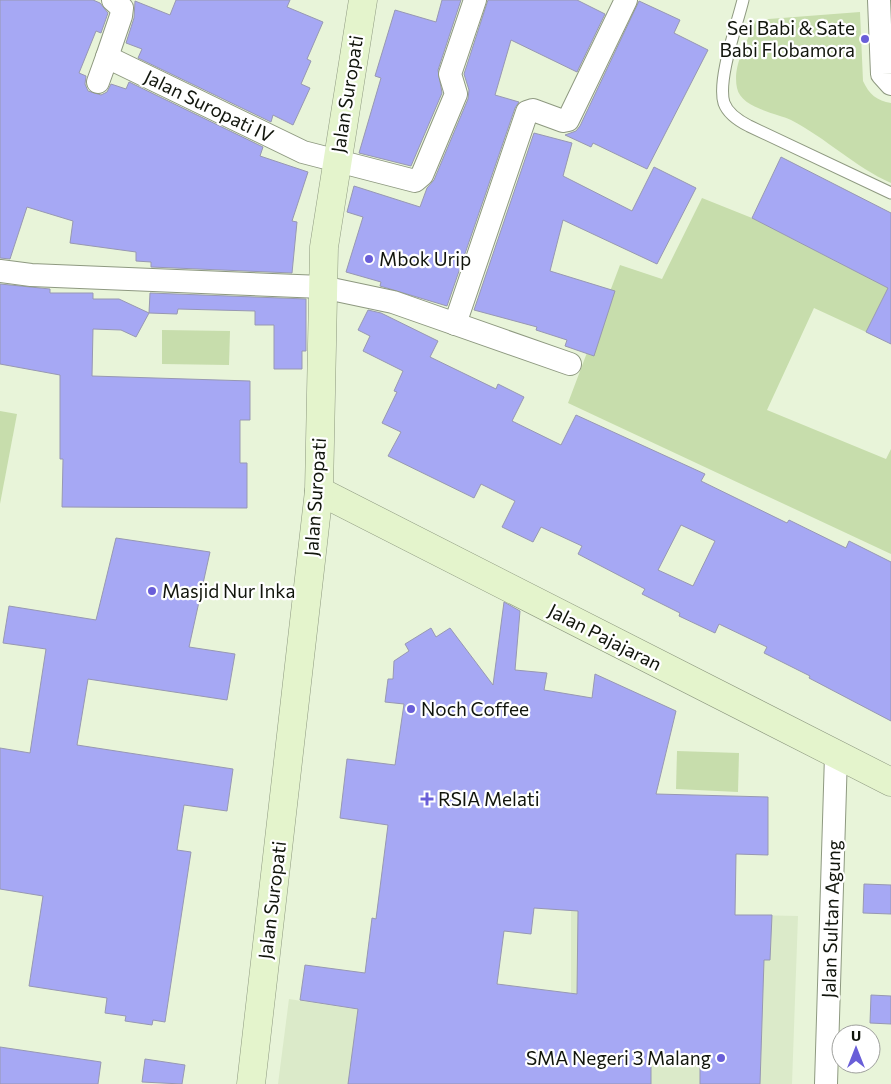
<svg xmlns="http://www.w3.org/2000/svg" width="891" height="1084" font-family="Commissioner,sans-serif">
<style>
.built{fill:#dbeac9}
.green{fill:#c7ddac}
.building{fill:#a6a8f4;stroke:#9798b2;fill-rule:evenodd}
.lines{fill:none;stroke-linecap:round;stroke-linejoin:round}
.lane-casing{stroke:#8e9980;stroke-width:13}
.street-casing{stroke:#8e9980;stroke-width:24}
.secondary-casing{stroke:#8e9980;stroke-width:29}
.lane{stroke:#fff;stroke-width:11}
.street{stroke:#fff;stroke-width:22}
.secondary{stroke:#e4f4cc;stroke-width:28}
.poi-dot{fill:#695ed8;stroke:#fff;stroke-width:2}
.labels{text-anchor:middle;stroke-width:4.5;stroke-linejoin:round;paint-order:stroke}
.poi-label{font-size:19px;fill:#11150c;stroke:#fff;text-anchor:start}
.street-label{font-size:19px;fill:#11150c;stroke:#fff}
</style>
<rect width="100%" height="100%" fill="#e8f4d9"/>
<polygon class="built" points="571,911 798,916 792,1084 278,1084 289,999 471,1027 571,994"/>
<g class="green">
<path d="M860,12l3,69c6,13 14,20 28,22v80c-36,-16 -65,-45 -100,-63 -15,-7 -50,-12 -54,-32 -5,-23 11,-47 19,-68z"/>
<polygon points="702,198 752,218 888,288 866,332 814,308 767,410 886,459 891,449 891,554 568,403 620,265 662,279"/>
<polygon points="162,330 230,331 229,365 162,364"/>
<polygon points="0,411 17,414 0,504"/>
<polygon points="677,751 739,753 738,792 676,789"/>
</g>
<g class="building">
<polygon points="0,0 93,0 100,3 108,13 101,33 96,31 79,73 86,76 85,84 88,91 101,95 107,92 111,84 126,89 129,82 263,147 260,156 308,172 292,221 297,222 292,273 151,267 151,262 136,261 136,252 70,243 73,221 27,207 10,259 0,258"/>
<polygon points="176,0 290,0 287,7 323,22 307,59 311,61 301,84 310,88 293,125 273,115 271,122 138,58 142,49 126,43 134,18 135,1 170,15"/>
<polygon points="442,0 461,0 438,70 442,93 411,166 359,153 381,78 375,76 395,10 436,22"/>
<polygon points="488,0 577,0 605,14 577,72 511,40 495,95 519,102 515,108 447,306 380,286 381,282 346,272 363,217 347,212 354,186 420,207 427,188 434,180 468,99 469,90 464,74"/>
<polygon points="639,1 680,20 674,33 708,50 647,169 593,143 591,147 565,135 576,131 580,126"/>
<polygon points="534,133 572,143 563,176 632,211 654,167 696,188 657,264 563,220 550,271 615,291 594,356 565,346 567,340 536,330 537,327 474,310"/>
<polygon points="781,157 891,213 891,344 866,332 888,288 752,218"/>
<polygon points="0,284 50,289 50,293 93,293 93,299 119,299 149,313 136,337 121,330 93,329 92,376 250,381 250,420 240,420 240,463 247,463 247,508 62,507 63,459 60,459 60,375 0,364"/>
<polygon points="150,293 306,299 306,351 302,351 302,369 274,369 274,325 255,325 255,311 178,309 177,314 149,313"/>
<path d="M368,310l13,3 57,28 -8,16 66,32 2,-5 26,13 -12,24 49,24 15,-30 129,59 -4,7 86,42 2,-3 57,28 3,-7 42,21v159l-82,-43 1,-2 -46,-23 3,-6 -48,-23 -4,9 -36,-17 1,-3 -38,-19 3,-5 -67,-35 4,-8 -41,-19 -8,15 -31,-15 13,-26 -34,-17 -7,14 -86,-42 13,-24 -19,-9 15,-31 -3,-1 9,-20 -40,-20 7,-15 -12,-6zM681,525l34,16 -22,45 -35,-16z"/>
<polygon points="116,538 210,552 189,647 235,654 227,700 88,679 77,745 233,769 227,811 184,805 177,850 191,852 165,1022 153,1020 152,1025 125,1021 126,1016 105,1013 107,998 29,986 43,896 0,889 0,748 30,753 46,649 3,643 9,606 96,620"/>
<path d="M504,602l16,9 -5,59 32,3 -3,17 48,8 3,-24 81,37 -20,83 112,3v58l-32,-1 -1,61h37l-2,45h-6l-4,124h-60v-21l-49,-1v22h-303l10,-75 -58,-9 5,-35 60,8 7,-55 4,1 12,-94 -48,-7 7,-59 48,6 9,-61 -19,-2 3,-23h5l1,-18 15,-10 -4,-7 26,-16 5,9 14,-9 43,57zM534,908l44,3 -1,83 -80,-10 7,-53 27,3z"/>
<polygon points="864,884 891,885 891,914 863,913"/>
<polygon points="871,995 891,996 891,1024 870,1023"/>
<polygon points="0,1047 101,1062 98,1084 0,1084"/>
<polygon points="145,1059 185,1065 182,1084 142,1082"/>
</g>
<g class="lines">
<g class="lane-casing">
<path id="lane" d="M743,0c-6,25 -26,80 -19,103 4,11 15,18 25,23l142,67"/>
</g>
<g class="street-casing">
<g id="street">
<polyline points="879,0 882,74 891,84"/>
<polyline points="107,57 121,16 122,8 113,0"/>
<polyline points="98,82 107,57 303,152 415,181 422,175 456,94 450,74 475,0"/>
<polyline points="0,271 31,275 322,287 393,302 570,364"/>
<polyline points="455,324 527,112 533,110 563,121 568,120 626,0"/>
<polyline points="826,1084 836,755"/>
</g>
</g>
<g class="secondary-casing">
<g id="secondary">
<polyline points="319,491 891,782"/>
<polyline points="251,1084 319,491 324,247 363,0"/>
</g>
</g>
<use href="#lane" class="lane"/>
<use href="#street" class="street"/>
<use href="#secondary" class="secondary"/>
</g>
<g class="poi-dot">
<circle cx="865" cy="39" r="5"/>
<circle cx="369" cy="259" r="5"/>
<circle cx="152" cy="591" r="5"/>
<circle cx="411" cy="709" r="5"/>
<path d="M424.5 791.5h5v5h5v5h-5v5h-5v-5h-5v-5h5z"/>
<circle cx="721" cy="1058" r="5"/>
</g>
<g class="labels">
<g class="poi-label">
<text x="855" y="35" text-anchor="end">Sei Babi &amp; Sate<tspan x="855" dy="22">Babi Flobamora</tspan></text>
<text x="379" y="266">Mbok Urip</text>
<text x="162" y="598">Masjid Nur Inka</text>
<text x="421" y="716">Noch Coffee</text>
<text x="438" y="806">RSIA Melati</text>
<text x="711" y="1065" text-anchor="end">SMA Negeri 3 Malang</text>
</g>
<g class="street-label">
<text transform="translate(347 94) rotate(-81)" y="7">Jalan Suropati</text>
<text transform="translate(209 106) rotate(26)" y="7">Jalan Suropati IV</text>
<text transform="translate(315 497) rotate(-86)" y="7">Jalan Suropati</text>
<text transform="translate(605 637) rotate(27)" y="7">Jalan Pajajaran</text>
<text transform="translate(272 900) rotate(-83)" y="7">Jalan Suropati</text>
<text transform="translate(831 919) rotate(-88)" y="7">Jalan Sultan Agung</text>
</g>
</g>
<g transform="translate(856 1049)"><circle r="24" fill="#ffffff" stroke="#a0a19e"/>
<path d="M0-4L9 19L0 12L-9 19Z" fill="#695ed8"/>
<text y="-8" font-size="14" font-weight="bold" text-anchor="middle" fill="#11150c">U</text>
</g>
</svg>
